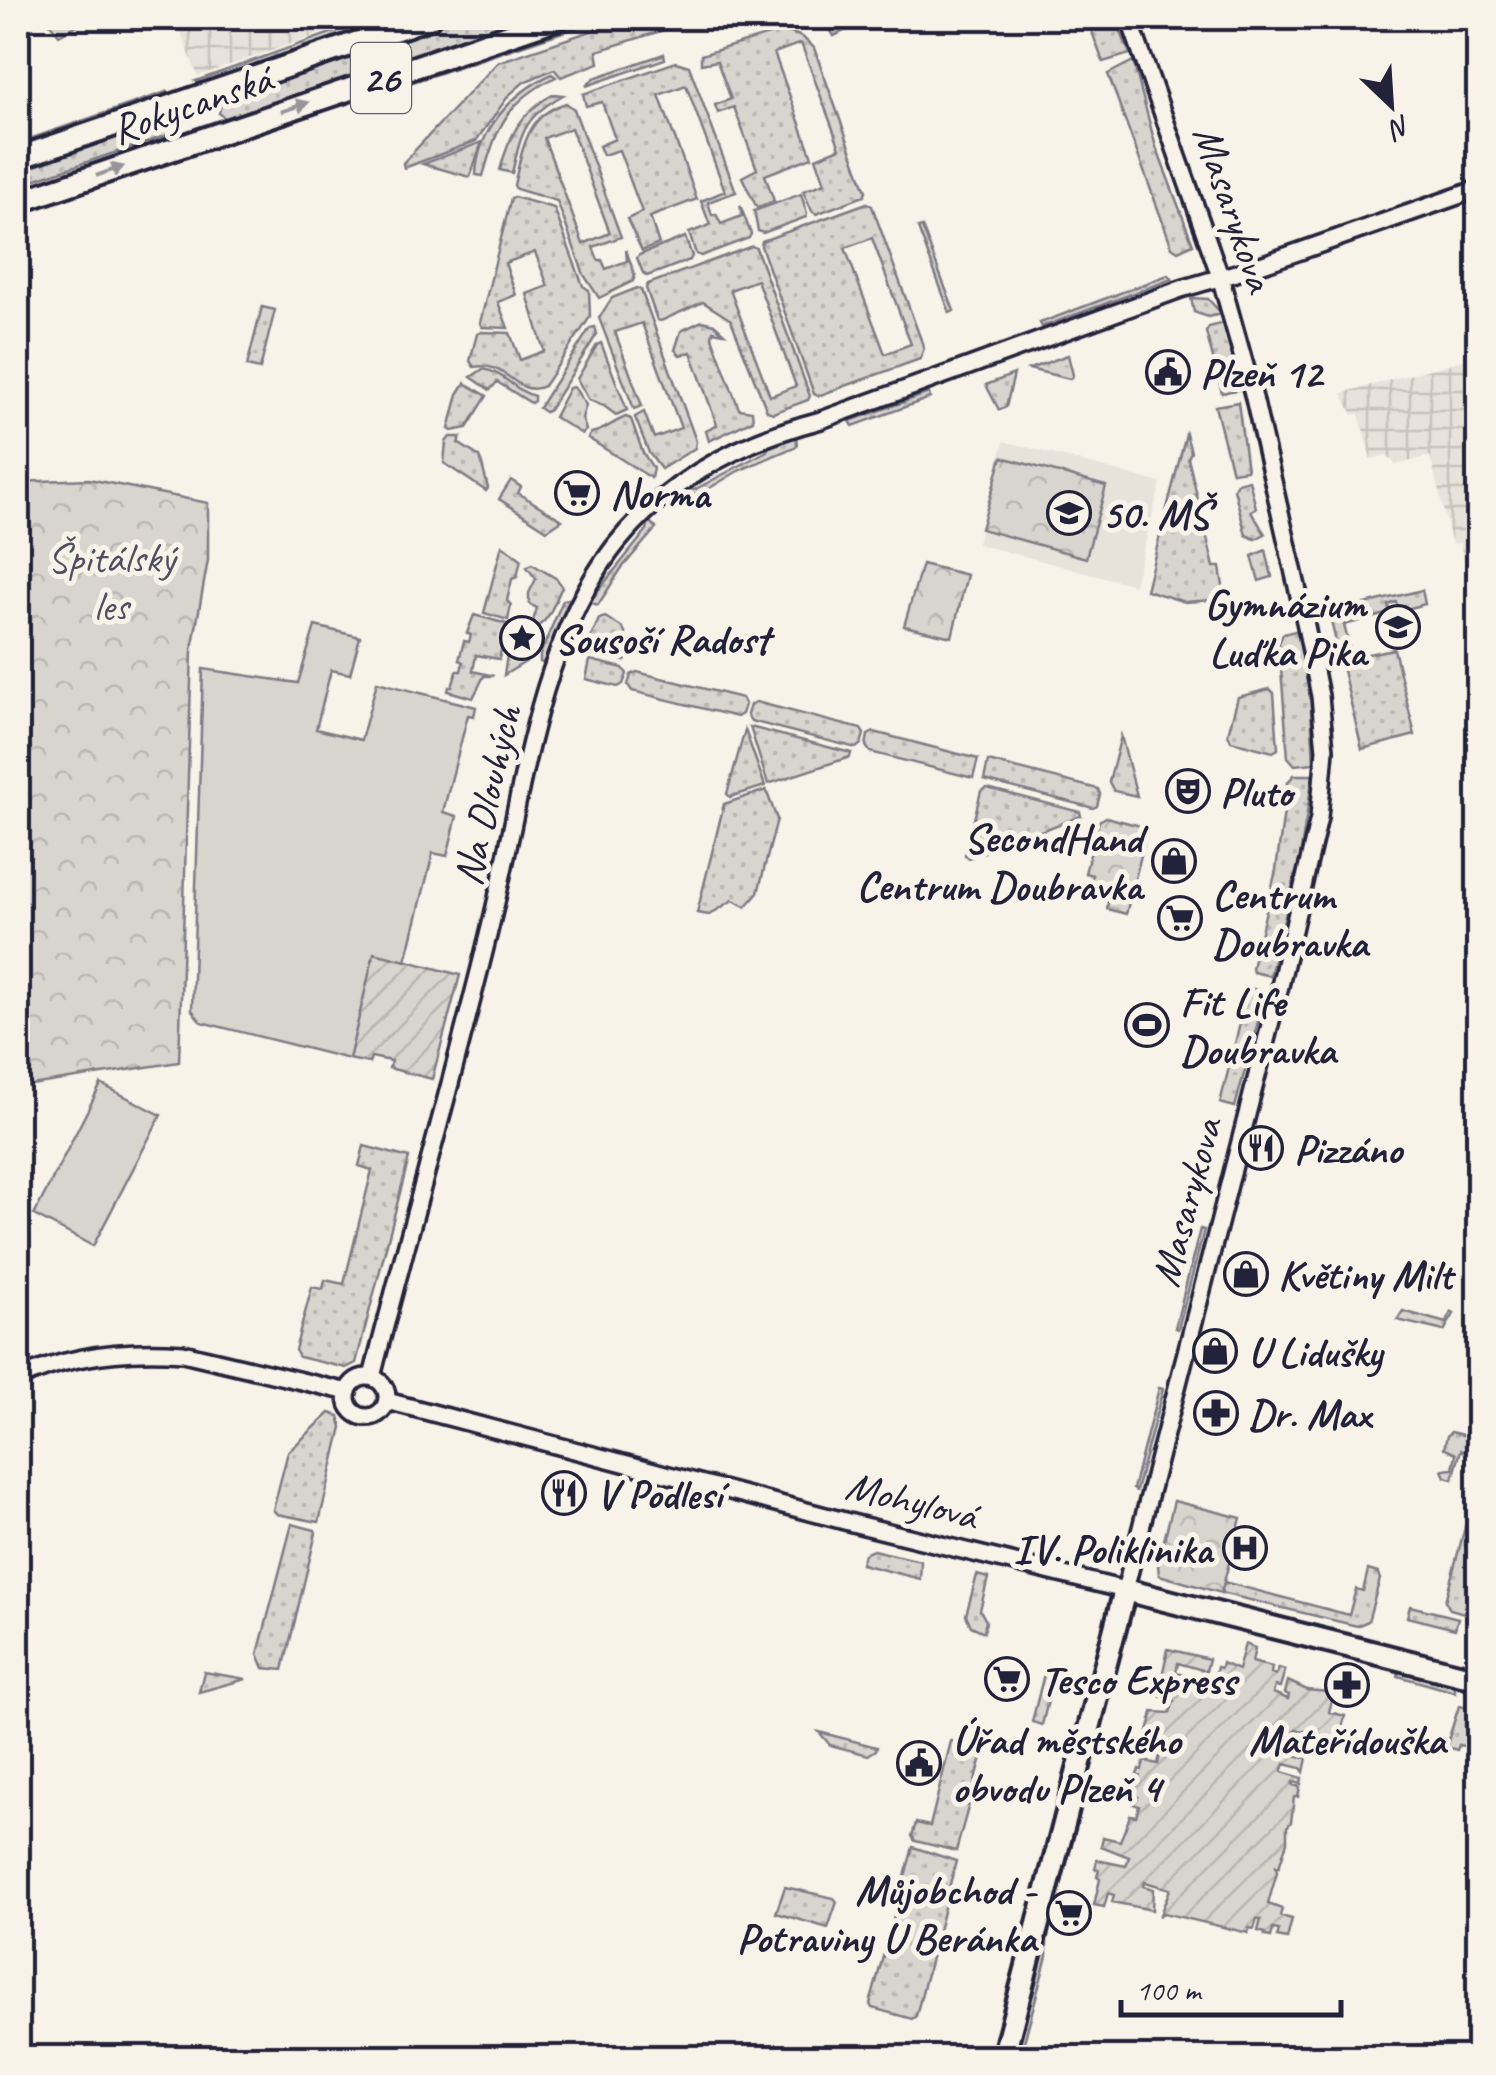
<svg xmlns="http://www.w3.org/2000/svg" width="1496" height="2075" font-family="Caveat,sans-serif">
<style>
.built{fill:#e7e3db}
.industrial{fill:url(#industrial-grid)}
.grass{fill:url(#grass-dots);stroke:#7d7c85;stroke-width:2.5;fill-rule:evenodd}
.forest{fill:url(#forest-crowns);stroke:#7d7c85;stroke-width:2.5}
.garden{fill:url(#garden-furrows);stroke:#7d7c85;stroke-width:2.5}
.pitch{fill:#d8d5cf;stroke:#7d7c85;stroke-width:2.5}
.lines{fill:none;stroke-linecap:round;stroke-linejoin:round}
.minor-casing{stroke:#22223b;stroke-width:22}
.major-casing{stroke:#22223b;stroke-width:28}
.minor{stroke:#f7f3e8;stroke-width:15}
.major{stroke:#f7f3e8;stroke-width:20}
.oneway{fill:#97959a}
.labels{text-anchor:middle;stroke-width:10;stroke-linejoin:round;paint-order:stroke}
.shield{fill:#f7f3e8;stroke:#62616f;stroke-width:2.5}
.shield-label{font-size:40px;font-weight:bold;fill:#22223b}
.street-label{font-size:42px;fill:#22223b;stroke:#f7f3e8}
.poi-label{font-size:42px;font-weight:bold;fill:#22223b;stroke:#f7f3e8;text-anchor:start}
.park-label{font-size:42px;fill:#504f60;stroke:#f7f3e8}
</style>
<defs>
<pattern id="industrial-grid" width="8" height="8" patternUnits="userSpaceOnUse" patternTransform="scale(2.5)"><rect width="8" height="8" fill="#e7e3db"/><path d="M0 4h8M4 0v8" fill="none" stroke="#c6c2bd"/></pattern>
<pattern id="grass-dots" width="8" height="8" patternUnits="userSpaceOnUse" patternTransform="scale(2.5)"><rect width="8" height="8" fill="#d8d5cf"/><path d="M2 2h.1M6 6h.1" fill="none" stroke="#b9b7b3" stroke-width="1.8" stroke-linecap="round"/></pattern>
<pattern id="forest-crowns" width="20" height="18" patternUnits="userSpaceOnUse" patternTransform="scale(2.5)"><rect width="20" height="18" fill="#d8d5cf"/><path d="M2 6a3 3 0 1 1 6 0M12 15a3 3 0 1 1 6 0" fill="none" stroke="#b9b7b3"/></pattern>
<pattern id="garden-furrows" width="10" height="10" patternUnits="userSpaceOnUse" patternTransform="scale(2.5)"><rect width="10" height="10" fill="#d8d5cf"/><path d="M-1 1l2-2M0 10L10 0M9 11l2-2" fill="none" stroke="#b9b7b3"/></pattern>
</defs>
<rect width="100%" height="100%" fill="#f7f3e8"/>
<filter id="ink" filterUnits="userSpaceOnUse"><feTurbulence type="fractalNoise" baseFrequency=".01" numOctaves="2"/><feDisplacementMap in="SourceGraphic" scale="20" xChannelSelector="R" yChannelSelector="G"/><feConvolveMatrix kernelMatrix="1 2 1 2 8 2 1 2 1" color-interpolation-filters="sRGB"/></filter>
<g filter="url(#ink)">
<polygon class="built" points="1004,441 1161,483 1134,585 977,544"/>
<g class="industrial">
<polygon points="175,18 366,18 198,76"/>
<polygon points="1478,356 1478,576 1468,579 1460,543 1452,544 1430,456 1396,465 1387,455 1371,459 1359,414 1353,415 1342,393"/>
</g>
<g class="grass">
<polygon points="373,18 401,18 206,84 196,81"/>
<polygon points="460,18 533,18 239,118 226,119 219,113 221,103 230,96"/>
<polygon points="591,18 605,18 227,144 227,141"/>
<polygon points="630,18 702,18 597,51 599,63 561,77 554,69 524,82 509,95 476,141 404,168 403,163 498,62"/>
<polygon points="823,18 870,18 834,36"/>
<polygon points="1087,18 1115,18 1130,54 1103,62"/>
<path d="M779,32c16,0 24,4 35,16l52,143 -2,5 -48,18 -4,-3 -9,-20 22,-8 -9,-25 24,-10 -39,-105 -27,10 38,104 -47,18 9,26 -17,7 -15,-31 15,-8 -23,-62 -16,6 -3,-8 16,-6 -14,-38 -16,3v-9z"/>
<polygon points="664,54 665,59 586,86 594,78"/>
<polygon points="1133,61 1156,147 1193,244 1178,251 1172,247 1108,74"/>
<polygon points="676,62 689,66 736,192 708,202 712,215 716,214 721,224 742,216 740,205 751,234 749,238 701,256 696,254 689,233 710,225 701,201 725,191 686,85 659,95 697,199 650,217 659,244 642,251 627,219 642,212 619,150 603,155 599,146 615,139 602,102 586,106 583,94"/>
<path d="M552,74l4,3c-49,24 -59,49 -73,99l-7,-1c1,-45 37,-83 76,-101z"/>
<polygon points="169,91 159,101 18,150 18,143"/>
<path d="M554,94l9,1c-39,22 -41,36 -51,78l-12,-3c9,-34 21,-59 54,-76z"/>
<path d="M566,103l8,6 47,128 -28,10 5,13h4l4,9 21,-8 -1,-11 9,26 -2,5 -34,17 -15,-23 -27,-74 -41,-12 -2,-4c9,-37 12,-70 52,-82zM571,128l39,105 -27,11 -39,-106z"/>
<polygon points="165,119 174,123 171,134 18,185 18,169"/>
<polygon points="482,142 470,177 423,164"/>
<polygon points="801,194 807,213 806,217 763,233 758,231 754,211"/>
<path d="M514,197l40,11 29,78 6,4 1,27 -46,69c-28,13 -36,-26 -70,-19l-4,-6 7,-27 4,-2 29,1 10,27 24,-9 -17,-57 21,-8 -13,-34 -30,11 11,32 -18,7 10,26 -26,-1 -2,-4 31,-125z"/>
<path d="M867,203l5,3 52,142 -4,11 -102,37 -4,-2 -53,-148 1,-5zM872,238l39,106 -26,10 -40,-106z"/>
<polygon points="922,227 954,311 950,313 918,228"/>
<polygon points="685,237 692,256 690,260 647,276 643,273 637,258 639,255"/>
<path d="M752,246l4,2 54,148 -2,4 -35,13 -6,-2 -36,-91 -28,-18 -42,19 -4,-1 -11,-32 2,-4zM757,280l39,106 -26,10 -40,-106z"/>
<polygon points="1168,275 1172,279 1042,327 1040,323"/>
<polygon points="637,288 641,290 696,441 695,448 661,469 649,453 635,417 644,412 654,438 681,428 642,323 615,332 642,406 634,409 599,318 612,298"/>
<polygon points="1191,298 1208,299 1222,314 1208,317 1194,312"/>
<polygon points="262,307 275,310 260,369 247,366"/>
<polygon points="702,321 714,324 724,333 713,331 712,337 739,409 752,411 753,420 709,441 706,431 717,425 691,352 680,355 675,350 681,331"/>
<polygon points="1224,323 1240,389 1222,393 1206,332 1209,327"/>
<polygon points="595,327 597,334 549,410 545,412 539,408 590,328"/>
<polygon points="601,343 627,410 616,415 604,406 589,400 577,379 597,345"/>
<polygon points="1068,355 1073,375 1070,379 1029,369"/>
<path d="M483,369c21,3 31,22 51,27v5l-3,2 -34,-21 -7,8 -19,-13z"/>
<polygon points="1014,374 1006,407 999,410 986,385"/>
<polygon points="465,383 487,396 467,428 452,431 449,429 458,394"/>
<polygon points="574,387 586,405 582,418 586,430 582,434 554,417 569,388"/>
<polygon points="929,393 930,398 853,426 850,421"/>
<polygon points="1238,402 1247,470 1232,472 1215,406"/>
<path d="M626,417l5,2 12,34 10,15 -2,10 -63,-40 3,-5c14,-2 21,-11 35,-16z"/>
<polygon points="1186,434 1191,452 1188,458 1214,567 1220,567 1225,599 1185,602 1146,590"/>
<polygon points="796,435 797,446 738,471 688,501 681,494 688,488 694,490 767,451 769,445"/>
<polygon points="450,437 461,437 458,443 480,457 488,488 486,491 444,463 446,442"/>
<polygon points="511,480 521,487 518,493 562,520 547,530 499,499"/>
<polygon points="1249,480 1256,508 1251,511 1265,534 1255,539 1246,535 1234,489 1237,483"/>
<polygon points="649,521 656,528 621,569 598,605 589,602 647,530"/>
<polygon points="502,545 521,559 517,577 512,579 507,601 511,605 508,620 484,613"/>
<polygon points="1266,550 1272,577 1259,581 1252,556"/>
<path d="M532,564l25,15 5,8c-8,15 -13,39 -31,41l6,-20 -8,-4v-11l7,-14 -9,-12z"/>
<polygon points="1422,590 1425,604 1399,611 1396,602 1388,605 1390,613 1344,625 1352,657 1394,649 1415,735 1362,749 1329,613"/>
<polygon points="568,599 572,602 543,663 540,662 540,655 563,600"/>
<polygon points="474,615 507,624 499,659 476,655 473,671 494,676 484,676 473,698 448,691 449,687 452,687 457,671 461,671 463,662 459,660 464,641 469,642 471,635 467,633"/>
<polygon points="605,617 623,628 632,652 625,661 588,652 586,648 599,619"/>
<polygon points="1299,630 1309,674 1314,763 1295,765 1288,757 1279,643 1283,634"/>
<polygon points="530,631 537,641 532,658 504,675 508,649 520,652"/>
<polygon points="590,660 623,668 627,674 623,684 618,687 586,679"/>
<polygon points="637,672 742,698 745,704 742,714 737,717 632,691 628,685 631,675"/>
<polygon points="1270,689 1274,693 1278,749 1273,752 1231,741 1228,734 1238,697"/>
<polygon points="756,702 861,729 864,734 861,744 856,748 751,721 747,715 750,705"/>
<polygon points="750,727 851,753 850,757 768,784"/>
<polygon points="745,730 765,786 730,797 727,794"/>
<polygon points="874,732 978,759 973,778 870,752 866,746 868,735"/>
<polygon points="1121,736 1137,796 1114,791 1109,782"/>
<polygon points="988,761 1098,789 1100,794 1097,806 1093,808 984,780"/>
<polygon points="1294,775 1313,775 1300,857 1270,976 1253,972 1252,968 1276,870 1288,782"/>
<polygon points="987,788 1080,812 1081,816 968,858 965,855 981,791"/>
<polygon points="766,790 777,819 758,893 746,907 733,900 709,915 697,913 724,804"/>
<polygon points="1249,988 1266,992 1235,1107 1220,1103"/>
<polygon points="364,1146 409,1158 356,1363 346,1368 299,1357 295,1350 312,1287 323,1289 325,1280 344,1284 372,1170 359,1166"/>
<polygon points="1200,1229 1204,1230 1178,1329 1175,1328"/>
<polygon points="1403,1311 1446,1323 1451,1312 1454,1314 1444,1331 1397,1320"/>
<polygon points="1159,1388 1163,1389 1136,1491 1133,1489"/>
<polygon points="330,1413 339,1416 342,1427 319,1522 277,1514 273,1510 288,1452"/>
<polygon points="1451,1432 1478,1439 1478,1458 1461,1450 1453,1479 1445,1477 1442,1470 1453,1469 1456,1454 1444,1448 1447,1436"/>
<polygon points="1478,1497 1478,1617 1450,1609 1445,1601 1471,1505"/>
<polygon points="292,1524 315,1530 316,1533 283,1670 264,1668 258,1654"/>
<polygon points="873,1550 921,1561 920,1579 861,1564 864,1554"/>
<polygon points="1368,1570 1378,1573 1380,1579 1368,1621 1357,1626 1221,1593 1224,1582 1349,1615 1356,1589 1363,1591"/>
<polygon points="977,1575 988,1578 980,1610 986,1621 984,1632 971,1626 966,1615"/>
<polygon points="1410,1606 1458,1618 1455,1629 1407,1617"/>
<polygon points="1046,1666 1056,1669 1042,1725 1032,1722"/>
<polygon points="1400,1669 1455,1682 1455,1692 1398,1676"/>
<polygon points="204,1672 246,1679 199,1692"/>
<polygon points="1459,1706 1478,1709 1478,1749 1459,1745 1457,1750 1446,1747"/>
<polygon points="819,1732 877,1747 876,1750 868,1755 830,1745"/>
<polygon points="951,1741 979,1748 982,1757 956,1851 915,1841 912,1836 916,1823 930,1826"/>
<polygon points="913,1847 956,1861 916,2016 912,2019 872,2008 870,2004"/>
<polygon points="785,1887 834,1898 837,1902 828,1928 776,1913"/>
<polygon points="1047,1940 1047,1956 1020,2057 1012,2058 1043,1942"/>
</g>
<g class="forest">
<polygon points="46,18 90,18 59,35"/>
<polygon points="1002,457 1106,486 1086,558 981,529"/>
<polygon points="89,479 208,503 208,560 192,650 179,1062 18,1087 18,482"/>
<polygon points="922,564 967,575 952,637 904,626"/>
<polygon points="1106,817 1148,828 1126,914 1107,909 1108,902 1091,886 1092,875 1085,873 1099,821"/>
<polygon points="1174,1501 1241,1518 1221,1593 1159,1575 1158,1564"/>
</g>
<g class="garden">
<polygon points="374,952 460,975 432,1079 389,1068 391,1061 371,1057 369,1063 349,1059"/>
<path d="M1245,1644l10,4 -3,14 20,5 -1,6 5,2 3,-7 6,2 -5,17 -5,-1 -2,7 15,6 1,-4 -4,-2 3,-12 19,9 21,2v3l5,1 -4,16 16,4 -6,24 -43,-11 -2,7 23,6 -1,5h-4l-2,5 -23,-6 -2,7 22,5 -3,14 -3,-4 -16,-4 -3,8 20,6 -1,6 -8,-2v3l7,2 -2,10h-4l-3,25 -4,5v15l-8,25 -3,-1 1,6 -9,32 14,5 -2,7 12,3 -5,20 -10,-2 2,-7 -6,-1 -2,8 -6,-1v-3l-7,-2 3,-11 -4,-1 -3,10 -5,-1 -1,5 -84,-20 -4,2 10,-26 -25,-7 -2,4 10,3 -1,21 -40,-8 2,-7 -6,-2 -4,14 -10,-2 6,-26 -3,-2 2,-7 -4,-1 2,-9 29,6 3,-9 -28,-11 2,-9 17,4c3,-7 7,-16 10,-26l6,1 3,-10 -5,-2 4,-7 -6,-2 8,-19 -3,-1 2,-6 3,1 2,-9 14,3 3,-14 -17,-5 7,-12 -3,-1 5,-20 17,1 4,-12 -14,-5 -1,-6 9,-41 41,10 -3,12 -28,-8 -2,10 57,15 3,-9 -21,-3 2,-9 4,1 1,-5 16,7z"/>
</g>
<g class="pitch">
<polygon points="315,626 360,637 350,674 331,670 316,729 361,740 377,682 476,707 474,716 468,715 443,812 457,816 447,856 433,853 406,961 374,953 349,1059 201,1022 192,1010 203,669 298,683"/>
<polygon points="101,1084 161,1115 93,1246 34,1215"/>
</g>
<g class="lines">
<g class="minor-casing">
<g id="minor">
<path d="M372,1377c39,-154 84,-307 121,-462 28,-115 43,-254 110,-353 50,-74 133,-120 218,-142l360,-131 65,-19 232,-81"/>
<circle cx="367" cy="1397" r="20"/>
<path d="M18,1379c51,-24 110,-30 165,-26l165,39"/>
<polyline points="387,1401 856,1524 1125,1590 1280,986 1319,818 1325,750 1320,696 1306,626 1254,398 1220,276 1129,18"/>
</g>
</g>
<g class="major-casing">
<g id="major">
<polyline points="18,158 429,18"/>
<polyline points="18,202 559,18"/>
<polyline points="1003,2058 1125,1590 1478,1679"/>
</g>
</g>
<use href="#minor" class="minor"/>
<use href="#major" class="major"/>
</g>
<defs><path id="oneway-solid" d="M-6-.8H1V-3.2L6.5 0L1 3.2V.8H-6Z" transform="scale(2.5)"/></defs>
<g class="oneway">
<use href="#oneway-solid" transform="translate(295 107) rotate(-19)"/>
<use href="#oneway-solid" transform="translate(110 171) rotate(-19)"/>
</g>
</g>
<defs>
<g id="civic-ring" transform="scale(2.25)"><circle r="9.5" fill="#f7f3e8" stroke="#22223b" stroke-width="1.5"/><path d="M-.6-6.5H3V-4.5H.6V-3L4-1V1h2V6H-6V1h2V-1L-.6-3ZM-1.2 2.5V6h2.4V2.5Z" fill="#22223b"/></g>
<g id="supermarket-ring" transform="scale(2.25)"><circle r="9.5" fill="#f7f3e8" stroke="#22223b" stroke-width="1.5"/><path d="M-6-5.5h2.5l.6 2H6L4.5 2H-2.5L-4.4-4H-6ZM-1.5 3.2a1.3 1.3 0 1 0 .1 0ZM3 3.2a1.3 1.3 0 1 0 .1 0Z" fill="#22223b"/></g>
<g id="school-ring" transform="scale(2.25)"><circle r="9.5" fill="#f7f3e8" stroke="#22223b" stroke-width="1.5"/><path d="M0-5L7-2L0 1L-7-2ZM-4 1L0 2.5L4 1V4Q0 6-4 4Z" fill="#22223b"/></g>
<g id="sight-ring" transform="scale(2.25)"><circle r="9.5" fill="#f7f3e8" stroke="#22223b" stroke-width="1.5"/><path d="M0-6L1.8-2.2L6-1.7L2.9 1.2L3.7 5.4L0 3.3L-3.7 5.4L-2.9 1.2L-6-1.7L-1.8-2.2Z" fill="#22223b"/></g>
<g id="theatre-ring" transform="scale(2.25)"><circle r="9.5" fill="#f7f3e8" stroke="#22223b" stroke-width="1.5"/><path d="M-5-5.5Q0-4 5-5.5V0Q5 5 0 6Q-5 5-5 0ZM-3.3-2.5H-1v1.5H-3.3ZM1-2.5H3.3v1.5H1ZM-2.8 1Q0 5.5 2.8 1Z" fill="#22223b"/></g>
<g id="shop-ring" transform="scale(2.25)"><circle r="9.5" fill="#f7f3e8" stroke="#22223b" stroke-width="1.5"/><path d="M-5-2.5h2.3a2.7 3.5 0 0 1 5.4 0H5L5.5 6h-11ZM-1.5-2.5h3a1.5 2.3 0 0 0-3 0Z" fill="#22223b"/></g>
<g id="stadium-ring" transform="scale(2.25)"><circle r="9.5" fill="#f7f3e8" stroke="#22223b" stroke-width="1.5"/><path d="M0-5a6.5 5 0 1 0 0 10a6.5 5 0 1 0 0-10ZM-3.5-1.8h7v3.6h-7Z" fill="#22223b"/></g>
<g id="restaurant-ring" transform="scale(2.25)"><circle r="9.5" fill="#f7f3e8" stroke="#22223b" stroke-width="1.5"/><path d="M-5-6h1v4h1v-4h1v4h1v-4h1v5L-1.5 .5V6h-2V.5L-5-1ZM5-6V6H3V1.5H1.5Q1.5-4 5-6Z" fill="#22223b"/></g>
<g id="pharmacy-ring" transform="scale(2.25)"><circle r="9.5" fill="#f7f3e8" stroke="#22223b" stroke-width="1.5"/><path d="M-2-6h4v4h4v4h-4v4h-4v-4h-4v-4h4Z" fill="#22223b"/></g>
<g id="hospital-ring" transform="scale(2.25)"><circle r="9.5" fill="#f7f3e8" stroke="#22223b" stroke-width="1.5"/><path d="M-5-5h3v3.5h4V-5h3V5h-3V1.5h-4V5h-3Z" fill="#22223b"/></g>
</defs>
<g fill-rule="evenodd">
<use href="#civic-ring" x="1168" y="372"/>
<use href="#supermarket-ring" x="577" y="493"/>
<use href="#school-ring" x="1069" y="513"/>
<use href="#school-ring" x="1398" y="627"/>
<use href="#sight-ring" x="522" y="638"/>
<use href="#theatre-ring" x="1188" y="791"/>
<use href="#shop-ring" x="1174" y="861"/>
<use href="#supermarket-ring" x="1180" y="918"/>
<use href="#stadium-ring" x="1147" y="1025"/>
<use href="#restaurant-ring" x="1261" y="1148"/>
<use href="#shop-ring" x="1246" y="1274"/>
<use href="#shop-ring" x="1215" y="1351"/>
<use href="#pharmacy-ring" x="1216" y="1413"/>
<use href="#restaurant-ring" x="564" y="1493"/>
<use href="#hospital-ring" x="1245" y="1548"/>
<use href="#supermarket-ring" x="1007" y="1679"/>
<use href="#pharmacy-ring" x="1347" y="1685"/>
<use href="#civic-ring" x="919" y="1763"/>
<use href="#supermarket-ring" x="1069" y="1913"/>
</g>
<g class="labels">
<rect class="shield" x="351" y="43" width="60" height="70" rx="8"/>
<g class="shield-label">
<text x="381" y="92">26</text>
</g>
<g class="street-label">
<text transform="translate(191 103) rotate(-19)" y="15">Rokycanská</text>
<text transform="translate(1235 208) rotate(71)" y="15">Masarykova</text>
<text transform="translate(486 795) rotate(-77)" y="15">Na Dlouhých</text>
<text transform="translate(1185 1202) rotate(-75)" y="15">Masarykova</text>
<text transform="translate(912 1499) rotate(14)" y="15">Mohylová</text>
</g>
<g class="poi-label">
<text x="1200" y="387">Plzeň 12</text>
<text x="610" y="508">Norma</text>
<text x="1102" y="528">50. MŠ</text>
<text x="1366" y="618" text-anchor="end">Gymnázium<tspan x="1366" dy="48">Luďka Pika</tspan></text>
<text x="554" y="653">Sousoší Radost</text>
<text x="1220" y="806">Pluto</text>
<text x="1142" y="852" text-anchor="end">SecondHand<tspan x="1142" dy="48">Centrum Doubravka</tspan></text>
<text x="1212" y="909">Centrum<tspan x="1212" dy="48">Doubravka</tspan></text>
<text x="1180" y="1016">Fit Life<tspan x="1180" dy="48">Doubravka</tspan></text>
<text x="1294" y="1163">Pizzáno</text>
<text x="1278" y="1289">Květiny Milt</text>
<text x="1248" y="1366">U Lidušky</text>
<text x="1248" y="1428">Dr. Max</text>
<text x="596" y="1508">V Podlesí</text>
<text x="1212" y="1563" text-anchor="end">IV. Poliklinika</text>
<text x="1040" y="1694">Tesco Express</text>
<text x="952" y="1754">Úřad městského<tspan x="952" dy="48">obvodu Plzeň 4</tspan></text>
<text x="1347" y="1754" text-anchor="middle">Mateřídouška</text>
<text x="1036" y="1904" text-anchor="end">Můjobchod -<tspan x="1036" dy="48">Potraviny U Beránka</tspan></text>
</g>
<g class="park-label">
<text x="111" y="572">Špitálský<tspan x="111" dy="48">les</tspan></text>
</g>
</g>
<rect width="1496" height="2075" fill="none" stroke="#f7f3e8" stroke-width="60"/>
<rect x="30" y="30" width="1436" height="2015" fill="none" stroke="#22223b" stroke-width="4" filter="url(#ink)"/>
<g transform="translate(1391 105) rotate(155)" stroke="#f7f3e8" stroke-width="8" paint-order="stroke">
<path d="M0-8L18 38L0 25L-18 38Z" fill="#22223b"/>
<text y="-15" font-size="28" font-weight="bold" text-anchor="middle" fill="#22223b">N</text>
</g>
<path d="M1121 2000v15h220v-15" fill="none" stroke="#22223b" stroke-width="5"/>
<text x="1136" y="2000" font-size="30" fill="#22223b" stroke="#f7f3e8" stroke-width="8" paint-order="stroke">100 m</text>
</svg>
